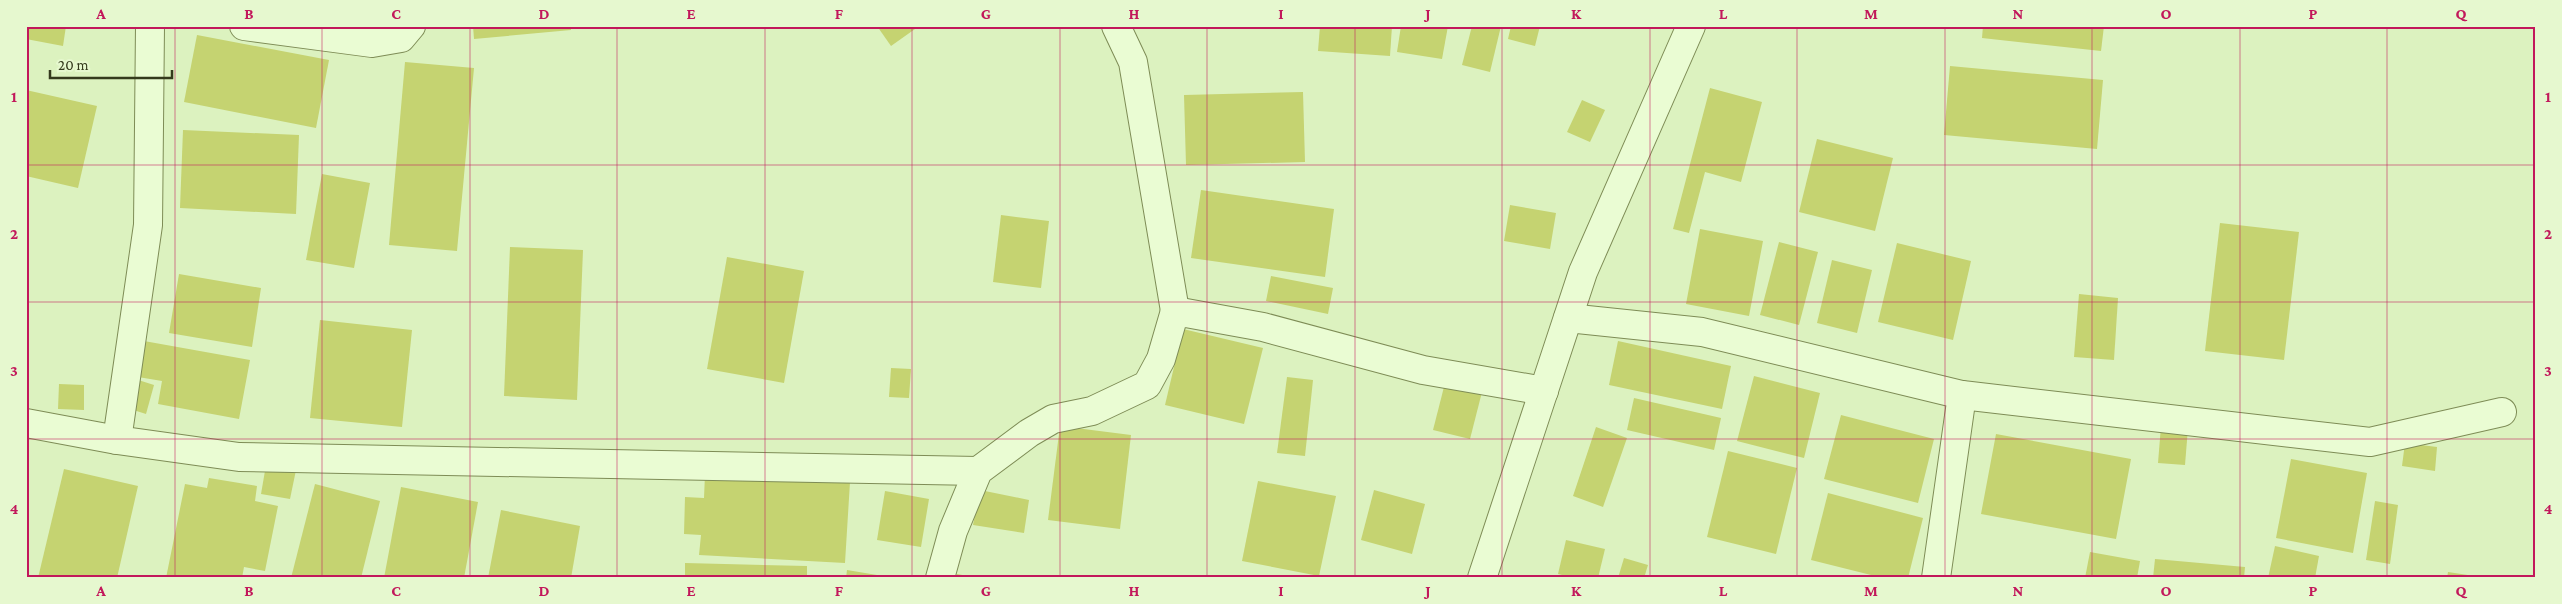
<svg xmlns="http://www.w3.org/2000/svg" width="2562" height="604" font-family="'Crimson Pro',serif">
<style>
.building{fill:#c5d371}
.lines{fill:none;stroke-linecap:round;stroke-linejoin:round}
.minor-casing{stroke:#7e8c56;stroke-width:30}
.minor{stroke:#eafcd3;stroke-width:28}
.grid{fill:none;stroke:#c2185b;stroke-width:1;stroke-opacity:0.55}
.neatline{fill:none;stroke:#c2185b;stroke-width:2}
.grid-label{font-size:16px;text-anchor:middle;font-weight:bold;fill:#c2185b}
</style>
<rect width="100%" height="100%" fill="#dcf2bf"/>
<g class="building">
<polygon points="26,26 66,26 63,46 26,39"/>
<polygon points="473,26 571,26 571,30 474,39"/>
<polygon points="877,26 913,26 915,29 891,46"/>
<polygon points="1320,26 1392,26 1390,56 1318,51"/>
<polygon points="1401,26 1448,26 1442,59 1397,52"/>
<polygon points="1472,26 1501,26 1490,72 1462,65"/>
<polygon points="1511,26 1540,26 1535,46 1508,39"/>
<polygon points="1983,26 2104,26 2101,51 1982,38"/>
<polygon points="197,35 329,60 316,128 184,102"/>
<polygon points="405,62 474,68 457,251 389,245"/>
<polygon points="1950,66 2103,80 2097,149 1944,135"/>
<polygon points="1710,88 1762,102 1741,182 1705,172 1689,233 1673,229"/>
<polygon points="26,90 97,106 78,188 26,176"/>
<polygon points="1303,92 1305,162 1186,165 1184,95"/>
<polygon points="1582,100 1605,110 1590,142 1567,132"/>
<polygon points="183,130 299,135 296,214 180,208"/>
<polygon points="1817,139 1893,158 1875,231 1799,212"/>
<polygon points="322,174 370,183 354,268 306,260"/>
<polygon points="1201,190 1334,209 1325,277 1191,258"/>
<polygon points="1510,205 1556,213 1550,249 1504,241"/>
<polygon points="1001,215 1049,221 1041,288 993,282"/>
<polygon points="2220,223 2299,232 2284,360 2205,351"/>
<polygon points="1700,229 1763,241 1749,316 1686,304"/>
<polygon points="1779,242 1818,252 1799,325 1760,315"/>
<polygon points="1897,243 1971,261 1953,340 1878,322"/>
<polygon points="510,247 583,250 577,400 504,396"/>
<polygon points="727,257 804,271 784,383 707,369"/>
<polygon points="1832,260 1872,270 1857,333 1817,323"/>
<polygon points="179,274 261,288 252,347 169,333"/>
<polygon points="1271,276 1333,288 1328,314 1266,301"/>
<polygon points="2079,294 2118,298 2114,360 2074,357"/>
<polygon points="320,320 412,330 402,427 310,418"/>
<polygon points="1183,329 1263,348 1244,424 1165,405"/>
<polygon points="144,341 250,360 239,419 158,404 162,381 138,377"/>
<polygon points="1618,341 1731,366 1722,409 1609,385"/>
<polygon points="891,368 911,369 909,398 889,397"/>
<polygon points="1754,376 1820,393 1804,458 1737,441"/>
<polygon points="1287,377 1313,380 1305,456 1277,453"/>
<polygon points="132,378 154,385 146,414 124,407"/>
<polygon points="1445,383 1482,392 1470,439 1433,430"/>
<polygon points="59,384 84,385 84,410 58,409"/>
<polygon points="1634,398 1721,418 1714,450 1627,430"/>
<polygon points="1841,415 1934,439 1918,503 1824,479"/>
<polygon points="1060,426 1131,435 1120,529 1048,520"/>
<polygon points="2161,426 2188,428 2185,465 2158,463"/>
<polygon points="1596,427 1627,438 1603,507 1573,496"/>
<polygon points="1996,434 2131,459 2116,539 1981,514"/>
<polygon points="2405,443 2437,447 2435,471 2402,466"/>
<polygon points="1728,451 1797,468 1776,554 1707,537"/>
<polygon points="2291,459 2367,473 2353,553 2276,538"/>
<polygon points="266,465 296,470 290,499 261,494"/>
<polygon points="64,469 138,486 117,578 38,578"/>
<polygon points="705,474 850,482 845,563 699,555 701,535 684,534 685,497 704,498"/>
<polygon points="209,478 257,486 255,501 278,506 265,571 244,567 242,578 166,578 185,484 207,488"/>
<polygon points="1258,481 1336,496 1319,576 1242,561"/>
<polygon points="315,484 380,501 361,578 291,578"/>
<polygon points="401,487 478,502 464,578 384,578"/>
<polygon points="980,490 1029,500 1024,533 973,525"/>
<polygon points="1374,490 1425,504 1412,554 1361,540"/>
<polygon points="885,491 929,499 921,547 877,540"/>
<polygon points="1828,493 1923,518 1908,578 1883,578 1811,560"/>
<polygon points="2375,501 2398,505 2390,564 2366,560"/>
<polygon points="501,510 580,526 571,578 488,578"/>
<polygon points="1566,540 1605,549 1598,578 1574,578 1558,574"/>
<polygon points="2275,546 2319,556 2315,578 2268,578"/>
<polygon points="2090,552 2140,561 2137,578 2085,578"/>
<polygon points="1624,558 1648,565 1644,578 1618,578"/>
<polygon points="2155,559 2245,567 2244,578 2153,578"/>
<polygon points="685,563 807,566 807,578 685,578"/>
<polygon points="847,570 883,576 883,578 846,578"/>
<polygon points="2448,572 2481,577 2480,578 2447,578"/>
<polygon points="957,574 973,577 973,578 956,578"/>
</g>
<g class="lines">
<g class="minor-casing">
<g id="minor">
<polyline points="244,26 372,43 401,38 411,26"/>
<polyline points="1116,26 1133,62 1175,311"/>
<polyline points="1568,318 1702,332 1962,395 2370,442 2502,412"/>
<polyline points="26,423 117,440 239,457 978,471"/>
<polyline points="117,440 148,225 150,26"/>
<polyline points="940,578 953,531 978,471 1029,433 1053,419 1092,411 1147,385 1161,359 1175,311 1263,327 1423,370 1544,391"/>
<polyline points="1482,578 1583,272 1691,26"/>
<polyline points="1936,578 1962,395"/>
</g>
</g>
<use href="#minor" class="minor"/>
</g>
<path class="grid" d="M175,26v552M322,26v552M470,26v552M617,26v552M765,26v552M912,26v552M1060,26v552M1207,26v552M1355,26v552M1502,26v552M1650,26v552M1797,26v552M1945,26v552M2092,26v552M2240,26v552M2387,26v552M26,165h2510M26,302h2510M26,439h2510"/>
<rect width="2562" height="604" fill="none" stroke="#e6f8cf" stroke-width="55"/>
<path d="M50 70v8h122v-8" fill="none" stroke="#343a1c" stroke-width="2.5"/>
<text x="58" y="70" font-size="15" fill="#343a1c" stroke="#e6f8cf" stroke-width="4" paint-order="stroke">20 m</text>
<rect x="28" y="28" width="2506" height="548" class="neatline"/>
<g class="grid-label">
<text x="101" y="19">A</text>
<text x="249" y="19">B</text>
<text x="396" y="19">C</text>
<text x="544" y="19">D</text>
<text x="691" y="19">E</text>
<text x="839" y="19">F</text>
<text x="986" y="19">G</text>
<text x="1134" y="19">H</text>
<text x="1281" y="19">I</text>
<text x="1428" y="19">J</text>
<text x="1576" y="19">K</text>
<text x="1723" y="19">L</text>
<text x="1871" y="19">M</text>
<text x="2018" y="19">N</text>
<text x="2166" y="19">O</text>
<text x="2313" y="19">P</text>
<text x="2461" y="19">Q</text>
<text x="14" y="102">1</text>
<text x="2548" y="102">1</text>
<text x="14" y="239">2</text>
<text x="2548" y="239">2</text>
<text x="14" y="376">3</text>
<text x="2548" y="376">3</text>
<text x="14" y="514">4</text>
<text x="2548" y="514">4</text>
<text x="101" y="596">A</text>
<text x="249" y="596">B</text>
<text x="396" y="596">C</text>
<text x="544" y="596">D</text>
<text x="691" y="596">E</text>
<text x="839" y="596">F</text>
<text x="986" y="596">G</text>
<text x="1134" y="596">H</text>
<text x="1281" y="596">I</text>
<text x="1428" y="596">J</text>
<text x="1576" y="596">K</text>
<text x="1723" y="596">L</text>
<text x="1871" y="596">M</text>
<text x="2018" y="596">N</text>
<text x="2166" y="596">O</text>
<text x="2313" y="596">P</text>
<text x="2461" y="596">Q</text>
</g>
</svg>
